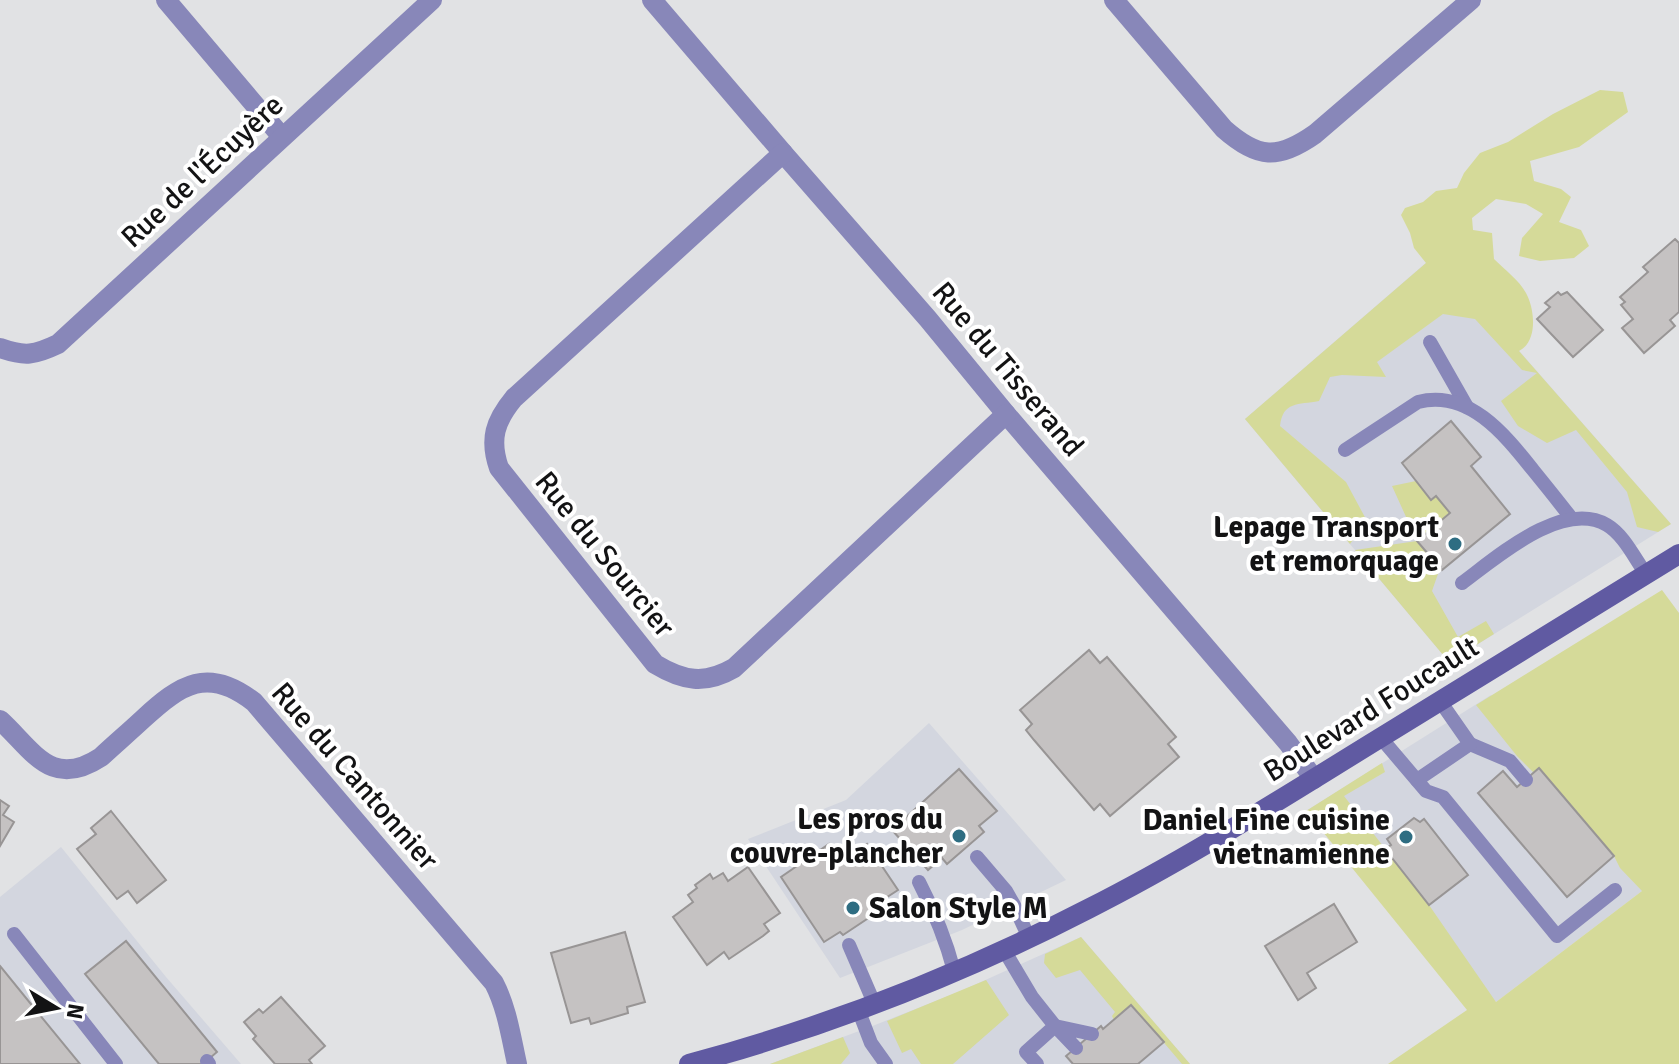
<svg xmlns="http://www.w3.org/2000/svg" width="1679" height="1064" font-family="Signika,sans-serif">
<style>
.built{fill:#d3d6df}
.green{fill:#d5da99}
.building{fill:#c5c2c2;stroke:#989595;stroke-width:2}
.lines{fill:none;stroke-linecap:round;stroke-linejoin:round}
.lane{stroke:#8887b9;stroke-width:14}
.street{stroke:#8887b9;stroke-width:20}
.secondary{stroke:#605aa2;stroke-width:20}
.poi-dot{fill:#2e6d82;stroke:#fff;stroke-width:3}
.labels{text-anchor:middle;stroke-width:8;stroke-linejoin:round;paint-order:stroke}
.street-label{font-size:30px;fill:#131314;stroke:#fff}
.poi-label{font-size:30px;font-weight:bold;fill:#131314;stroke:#fff;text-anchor:end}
</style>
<rect width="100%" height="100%" fill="#e1e2e4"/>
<g class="built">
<polygon points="1435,255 1671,524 1449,662 1245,419"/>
<polygon points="1491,695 1646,888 1496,1002 1306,811"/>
<polygon points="929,723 1066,880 962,930 840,978 748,839 846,800"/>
<polygon points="61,847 166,977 241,1064 0,1064 0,897"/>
<polygon points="1081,937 1190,1064 770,1064 870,1027 961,991"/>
</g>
<g class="green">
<path d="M1600,90l23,2 5,20 -49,35 -49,14 4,20 27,8 10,8 -12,25 22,8 8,16 -15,12 -34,3 -21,-5 3,-18 21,-24 -17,-10 -30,-5 -24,19 1,12 19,3 2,26c10,10 25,21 32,34 9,16 12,49 -7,58l152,173 -13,8 -21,-5 -10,-35 -51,-62 -29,13 -29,-17 -17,-25 36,-28 -15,-3 -47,-51 -32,-5 -66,48 9,15 -44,-2 -12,2 -11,24c-21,4 -36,0 -39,25l66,56 21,39 -17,23 -105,-125 181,-156 -12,-15 -4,-15 -9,-18 4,-7 18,-6 13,-11 21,-3 7,-15 16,-20 28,-11 45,-28z"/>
<polygon points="1416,481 1436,496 1450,513 1417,541 1442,570 1439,571 1432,591 1458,637 1486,621 1494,634 1449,662 1355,550 1417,541 1392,486"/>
<polygon points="1662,590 1679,613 1679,1064 1388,1064 1467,1010 1306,811 1382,763 1385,772 1344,796 1429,905 1496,1002 1642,891 1620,868 1614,856 1540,769 1534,773 1517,756 1476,705"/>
<polygon points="1081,937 1190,1064 1182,1064 1132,1005 1114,1020 1112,1016 1115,1012 1080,970 1056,978 1044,963 1045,954"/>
<polygon points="986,980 1009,1015 953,1064 921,1064 911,1049 902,1053 887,1021"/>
<polygon points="843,1037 850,1053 841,1064 770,1064"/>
</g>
<g class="building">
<polygon points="1675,239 1679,243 1679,312 1670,320 1675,326 1644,353 1622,328 1633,319 1621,305 1625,302 1620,297 1648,272 1643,267"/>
<polygon points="1558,292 1561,295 1567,292 1603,330 1573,357 1537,319 1550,307 1545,303"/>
<polygon points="1451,421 1481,457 1471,466 1510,514 1442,570 1417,541 1450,513 1436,496 1431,500 1402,463"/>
<polygon points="1089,650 1100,663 1107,657 1170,730 1176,737 1168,744 1179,757 1110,816 1100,804 1094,810 1034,740 1026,730 1032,724 1020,710"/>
<polygon points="1539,768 1614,856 1567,897 1478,793 1503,771 1517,787"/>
<polygon points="959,769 997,811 979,826 984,832 947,864 942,858 928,870 892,830"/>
<polygon points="0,800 9,806 3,815 14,822 0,846"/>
<polygon points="111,811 166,880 137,903 128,891 117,899 77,849 96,834 91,828"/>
<polygon points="1414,818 1420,822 1424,819 1468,875 1429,905 1385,849 1391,845 1387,839"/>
<polygon points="829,844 841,862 867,844 898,890 878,903 882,909 843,935 840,932 824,942 781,877"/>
<polygon points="748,867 780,913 764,924 769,931 763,936 729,959 724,952 707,965 673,917 693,902 688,895 697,888 695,885 710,874 713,879 723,873 728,881"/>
<polygon points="1334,904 1357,942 1307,973 1316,988 1298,1000 1265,946"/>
<polygon points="625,932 645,1002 627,1007 628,1013 591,1024 589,1018 571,1023 551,953"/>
<polygon points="126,941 217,1052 203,1064 159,1064 85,974"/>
<polygon points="0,966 39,1014 80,1064 0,1064"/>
<polygon points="281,997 325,1046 309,1060 312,1064 275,1064 253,1039 256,1036 244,1022 259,1009 263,1013"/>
<polygon points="1131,1005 1164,1042 1138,1064 1073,1064 1066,1056 1101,1026 1103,1029"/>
</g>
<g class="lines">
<g class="lane">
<polyline points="1430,342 1467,407"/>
<path d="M1345,450l73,-48c51,-13 87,33 115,68 13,16 26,32 39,49"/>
<path d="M1462,583c34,-25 100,-84 145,-58 17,10 28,34 39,49"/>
<polyline points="1381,738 1426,791 1443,797 1557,936 1615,890"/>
<polyline points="1470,744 1510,761 1526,780"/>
<polyline points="1417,780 1470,744 1440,701"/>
<polyline points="977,857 1006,891 1014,905 1029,938"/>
<path d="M919,882c15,29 27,58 35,89"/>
<polyline points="14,934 116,1064"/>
<polyline points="849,945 874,1003"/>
<polyline points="1004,950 1032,997 1055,1026 1026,1052 1037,1064"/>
<polyline points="858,1009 871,1043 886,1064"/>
<polyline points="1076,1048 1055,1026 1092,1034"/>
<polyline points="207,1061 209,1064"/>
</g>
<g class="street">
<polyline points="166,0 282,137"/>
<polyline points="652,0 783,153 928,319 1006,414 1288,743 1314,779"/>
<path d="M1114,0l110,129c34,30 54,31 91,5l156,-134"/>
<path d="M783,153l-269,245c-19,23 -25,41 -15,70l156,196c28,17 50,21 79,4l272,-254"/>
<path d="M0,348c25,9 35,7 58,-4l374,-344"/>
<path d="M0,720c33,30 51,70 101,37 14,-13 28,-25 42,-38 38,-35 65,-53 111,-17l240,281c13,25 17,54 23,81"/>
</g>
<path class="secondary" d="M689,1064c137,-37 273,-90 399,-155 101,-51 196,-112 292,-171 100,-61 199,-123 299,-184"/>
</g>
<g class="poi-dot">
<circle cx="1455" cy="544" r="8"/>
<circle cx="959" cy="836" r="8"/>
<circle cx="1406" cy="837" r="8"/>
<circle cx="853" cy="908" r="8"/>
</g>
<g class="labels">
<g class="street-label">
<text transform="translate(202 171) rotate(-43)" y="10">Rue de l'Écuyère</text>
<text transform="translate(1008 369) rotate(50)" y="10">Rue du Tisserand</text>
<text transform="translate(605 554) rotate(51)" y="10">Rue du Sourcier</text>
<text transform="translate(1371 709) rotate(-32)" y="10">Boulevard Foucault</text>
<text transform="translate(355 776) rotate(49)" y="10">Rue du Cantonnier</text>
</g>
<g class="poi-label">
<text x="1439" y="537">Lepage Transport<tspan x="1439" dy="34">et remorquage</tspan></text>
<text x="943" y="829">Les pros du<tspan x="943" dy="34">couvre-plancher</tspan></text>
<text x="1390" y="830">Daniel Fine cuisine<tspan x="1390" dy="34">vietnamienne</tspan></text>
<text x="869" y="918" text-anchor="start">Salon Style M</text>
</g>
</g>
<g transform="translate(56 1008) rotate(100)" stroke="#ffffff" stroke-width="6" paint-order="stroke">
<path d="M0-6L14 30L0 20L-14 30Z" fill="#131314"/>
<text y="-12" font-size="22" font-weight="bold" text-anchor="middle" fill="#131314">N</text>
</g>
</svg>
